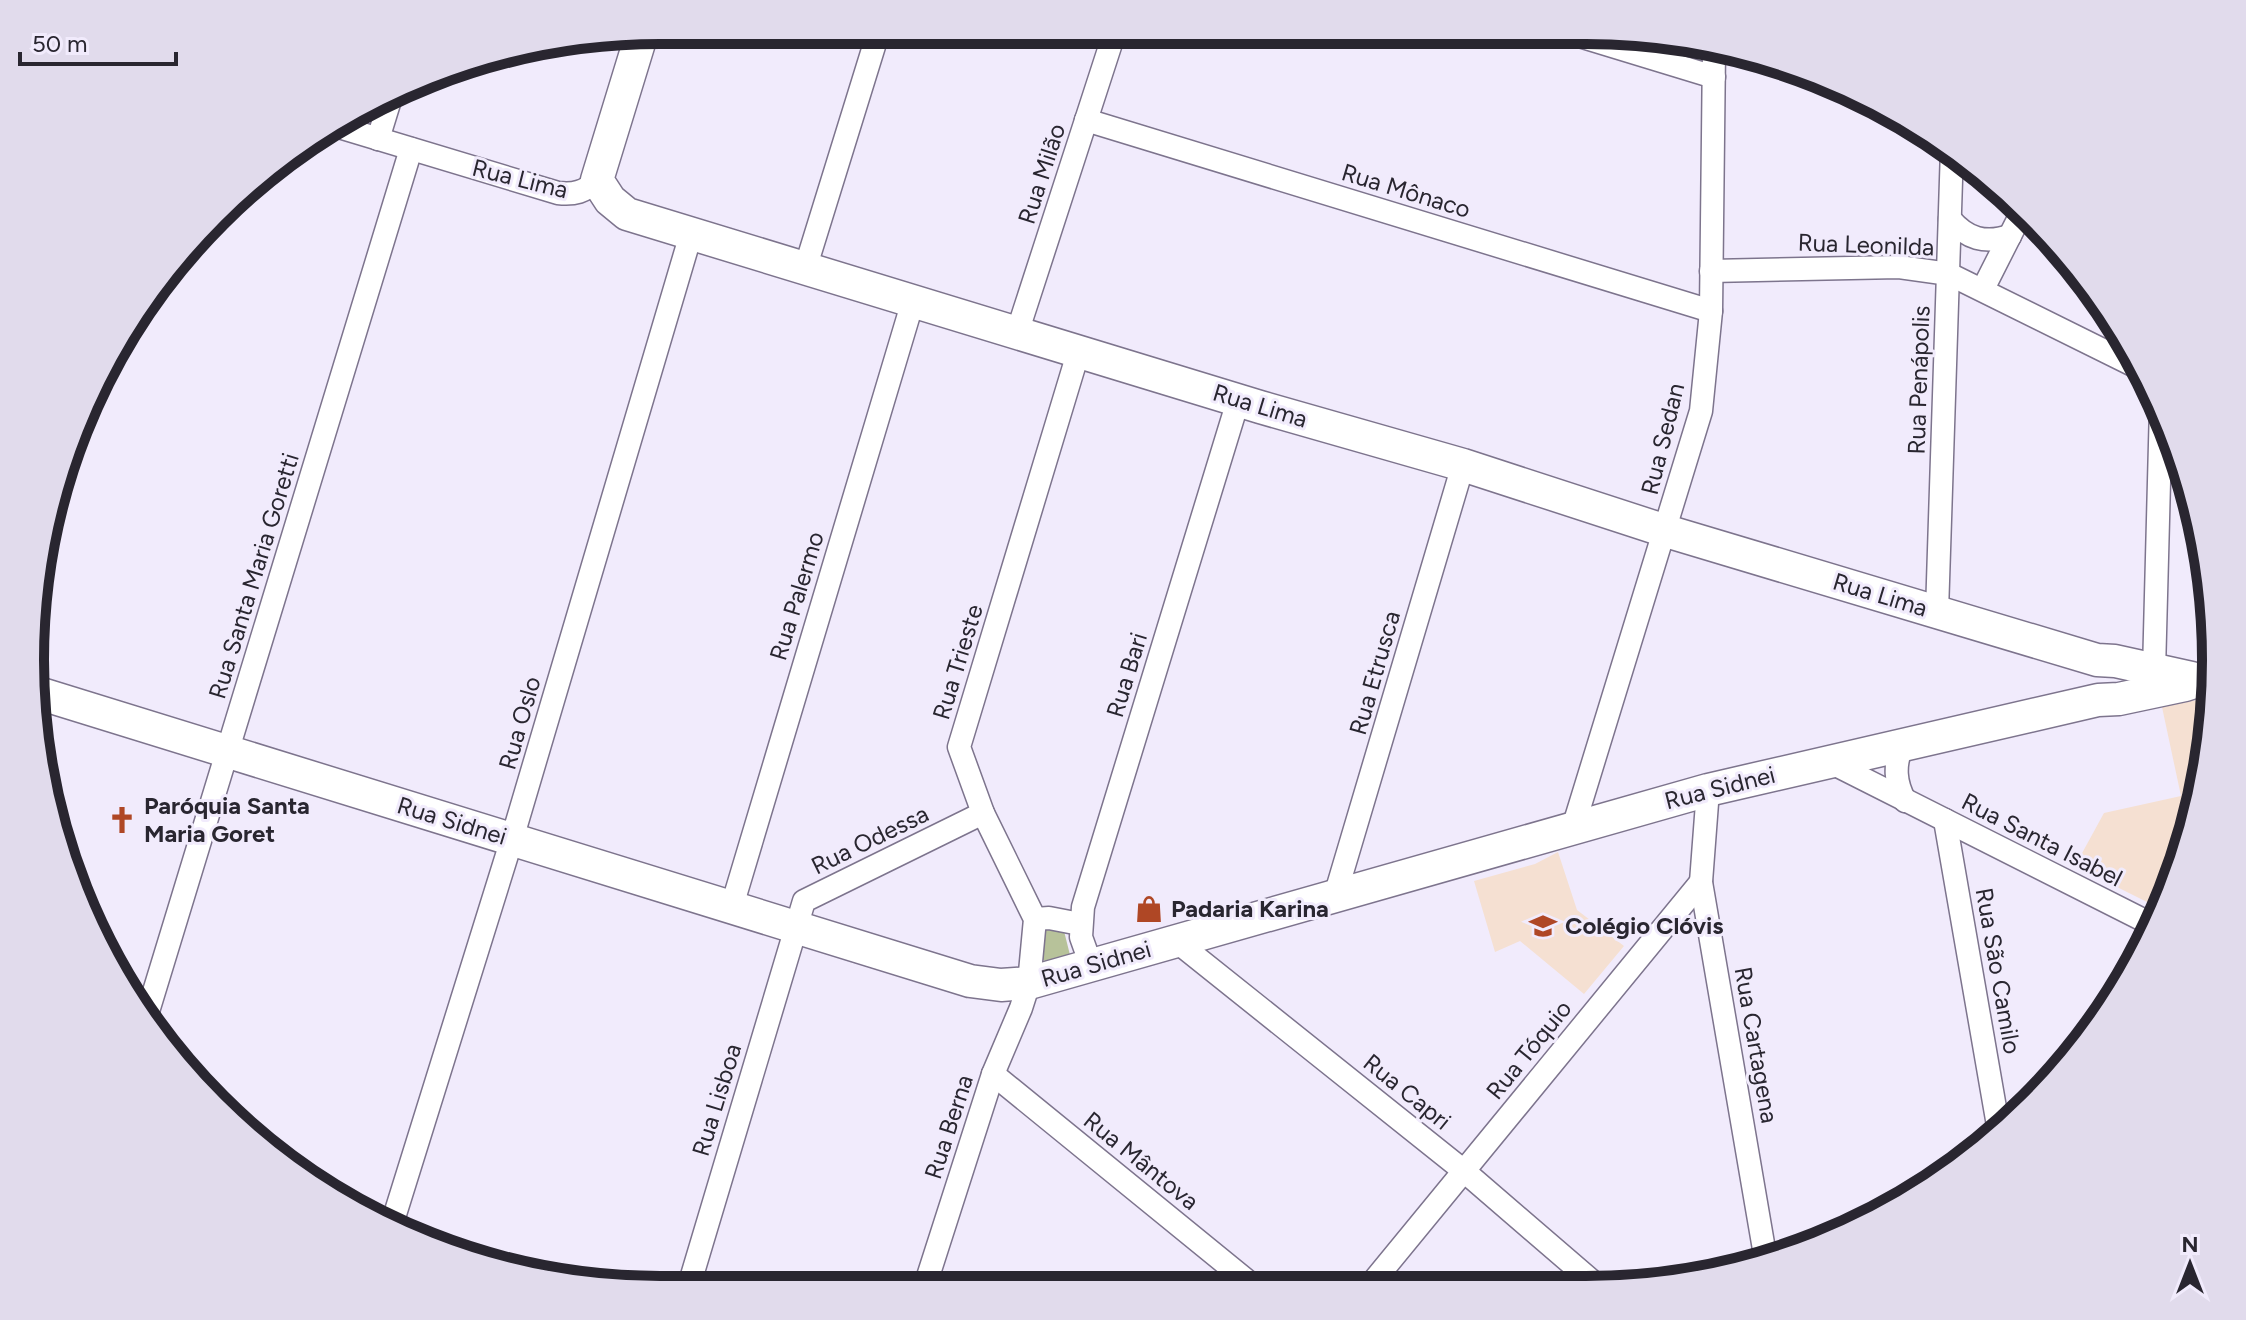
<svg xmlns="http://www.w3.org/2000/svg" width="2246" height="1320" font-family="Figtree,sans-serif">
<style>
.education{fill:#f5e0d2}
.green{fill:#b7c29a}
.lines{fill:none;stroke-linecap:round;stroke-linejoin:round}
.minor-casing{stroke:#7d748d;stroke-width:25}
.secondary-casing{stroke:#7d748d;stroke-width:35}
.minor{stroke:#fff;stroke-width:22}
.secondary{stroke:#fff;stroke-width:32}
.labels{text-anchor:middle;stroke-width:6;stroke-linejoin:round;paint-order:stroke}
.street-label{font-size:24px;fill:#292630;stroke:#f1ebfc}
.poi-label{font-size:24px;font-weight:bold;fill:#292630;stroke:#f1ebfc;text-anchor:start}
.rim{fill:none;stroke:#292630;stroke-width:10}
</style>
<rect width="100%" height="100%" fill="#f1ebfc"/>
<g class="education">
<polygon points="2212,697 2204,783 2163,910 2075,866 2104,813 2181,796 2162,707"/>
<polygon points="1558,852 1577,910 1624,946 1584,994 1520,941 1495,952 1474,881 1535,864"/>
</g>
<polygon class="green" points="1046,930 1064,931 1070,955 1045,961 1042,959 1042,931"/>
<g class="lines">
<g class="minor-casing">
<g id="minor">
<polyline points="1563,31 1714,77"/>
<polyline points="1086,120 1711,311"/>
<path d="M339,127l219,66c16,2 27,-1 39,-13"/>
<polyline points="378,139 390,100"/>
<path d="M1950,219c17,20 35,25 60,17"/>
<polyline points="805,269 879,30"/>
<polyline points="1711,271 1899,267 1949,274 2141,369"/>
<polyline points="1983,289 2024,208"/>
<polyline points="1017,333 1115,31"/>
<polyline points="1937,612 1952,149"/>
<polyline points="2154,671 2161,406"/>
<path d="M1902,745c-8,21 -7,37 3,56"/>
<polyline points="1830,762 2155,926"/>
<polyline points="1708,790 1701,882 1766,1261"/>
<polyline points="1945,820 1999,1131"/>
<polyline points="1573,828 1701,411 1711,311 1714,49"/>
<polyline points="1335,896 1463,465"/>
<polyline points="732,906 913,301"/>
<polyline points="1035,919 1049,918 1080,924"/>
<polyline points="1176,941 1464,1171 1601,1289"/>
<polyline points="1091,965 1081,937 1083,907 1238,401"/>
<polyline points="146,1018 411,149"/>
<polyline points="993,1074 1257,1289"/>
<polyline points="392,1224 512,839 691,234"/>
<polyline points="688,1289 804,901 983,813"/>
<polyline points="924,1289 993,1074 1021,1008 1029,983 1035,919 983,813 959,747 1079,350"/>
<polyline points="1367,1289 1701,882"/>
</g>
</g>
<g class="secondary-casing">
<g id="secondary">
<polyline points="642,33 597,180 610,200 627,214 1260,407 1463,465 1666,531 2097,660 2115,661 2192,678"/>
<polyline points="35,692 970,981 1001,985 1029,983 1708,790 2098,700 2119,699 2185,685 2215,675"/>
</g>
</g>
<use href="#minor" class="minor"/>
<use href="#secondary" class="secondary"/>
</g>
<defs>
<g id="church-bare" transform="scale(2.16)"><path d="M-1.2-6h2.4v3.5h3.3v2.4h-3.3V6h-2.4V-.1h-3.3v-2.4h3.3Z" fill="#af4725" stroke="#f1ebfc" stroke-width="2.5" paint-order="stroke"/></g>
<g id="shop-bare" transform="scale(2.16)"><path d="M-5-2.5h2.3a2.7 3.5 0 0 1 5.4 0H5L5.5 6h-11ZM-1.5-2.5h3a1.5 2.3 0 0 0-3 0Z" fill="#af4725" stroke="#f1ebfc" stroke-width="2.5" paint-order="stroke"/></g>
<g id="school-bare" transform="scale(2.16)"><path d="M0-5L7-2L0 1L-7-2ZM-4 1L0 2.5L4 1V4Q0 6-4 4Z" fill="#af4725" stroke="#f1ebfc" stroke-width="2.5" paint-order="stroke"/></g>
</defs>
<g fill-rule="evenodd">
<use href="#church-bare" x="122" y="820"/>
<use href="#shop-bare" x="1149" y="909"/>
<use href="#school-bare" x="1543" y="926"/>
</g>
<g class="labels">
<g class="street-label">
<text transform="translate(1042 174) rotate(-72)" y="8">Rua Milão</text>
<text transform="translate(520 179) rotate(14)" y="8">Rua Lima</text>
<text transform="translate(1406 191) rotate(17)" y="8">Rua Mônaco</text>
<text transform="translate(1866 245) rotate(2)" y="8">Rua Leonilda</text>
<text transform="translate(1919 380) rotate(-88)" y="8">Rua Penápolis</text>
<text transform="translate(1260 406) rotate(17)" y="8">Rua Lima</text>
<text transform="translate(1663 439) rotate(-76)" y="8">Rua Sedan</text>
<text transform="translate(254 576) rotate(-73)" y="8">Rua Santa Maria Goretti</text>
<text transform="translate(1880 595) rotate(17)" y="8">Rua Lima</text>
<text transform="translate(797 596) rotate(-73)" y="8">Rua Palermo</text>
<text transform="translate(958 662) rotate(-73)" y="8">Rua Trieste</text>
<text transform="translate(1375 673) rotate(-74)" y="8">Rua Etrusca</text>
<text transform="translate(1127 675) rotate(-73)" y="8">Rua Bari</text>
<text transform="translate(520 723) rotate(-74)" y="8">Rua Oslo</text>
<text transform="translate(1720 788) rotate(-14)" y="8">Rua Sidnei</text>
<text transform="translate(452 821) rotate(17)" y="8">Rua Sidnei</text>
<text transform="translate(870 840) rotate(-26)" y="8">Rua Odessa</text>
<text transform="translate(2042 840) rotate(27)" y="8">Rua Santa Isabel</text>
<text transform="translate(1096 964) rotate(-16)" y="8">Rua Sidnei</text>
<text transform="translate(1998 971) rotate(80)" y="8">Rua São Camilo</text>
<text transform="translate(1756 1045) rotate(80)" y="8">Rua Cartagena</text>
<text transform="translate(1529 1050) rotate(-51)" y="8">Rua Tóquio</text>
<text transform="translate(1407 1092) rotate(39)" y="8">Rua Capri</text>
<text transform="translate(717 1100) rotate(-73)" y="8">Rua Lisboa</text>
<text transform="translate(949 1127) rotate(-72)" y="8">Rua Berna</text>
<text transform="translate(1141 1161) rotate(39)" y="8">Rua Mântova</text>
</g>
<g class="poi-label">
<text x="144" y="814">Paróquia Santa<tspan x="144" dy="28">Maria Goret</tspan></text>
<text x="1171" y="917">Padaria Karina</text>
<text x="1565" y="934">Colégio Clóvis</text>
</g>
</g>
<path d="M0 0H2246V1320H0ZM660 44H1586A616 616 0 0 1 2202 660V660A616 616 0 0 1 1586 1276H660A616 616 0 0 1 44 660V660A616 616 0 0 1 660 44Z" fill="#e1dbec" fill-rule="evenodd"/>
<path class="rim" d="M660 44H1586A616 616 0 0 1 2202 660V660A616 616 0 0 1 1586 1276H660A616 616 0 0 1 44 660V660A616 616 0 0 1 660 44Z"/>
<g transform="translate(2190 1264)" stroke="#f1ebfc" stroke-width="6" paint-order="stroke">
<path d="M0-6L14 30L0 20L-14 30Z" fill="#292630"/>
<text y="-12" font-size="22" font-weight="bold" text-anchor="middle" fill="#292630">N</text>
</g>
<path d="M20 52v12h156v-12" fill="none" stroke="#292630" stroke-width="4"/>
<text x="32" y="52" font-size="24" fill="#292630" stroke="#f1ebfc" stroke-width="6" paint-order="stroke">50 m</text>
</svg>
